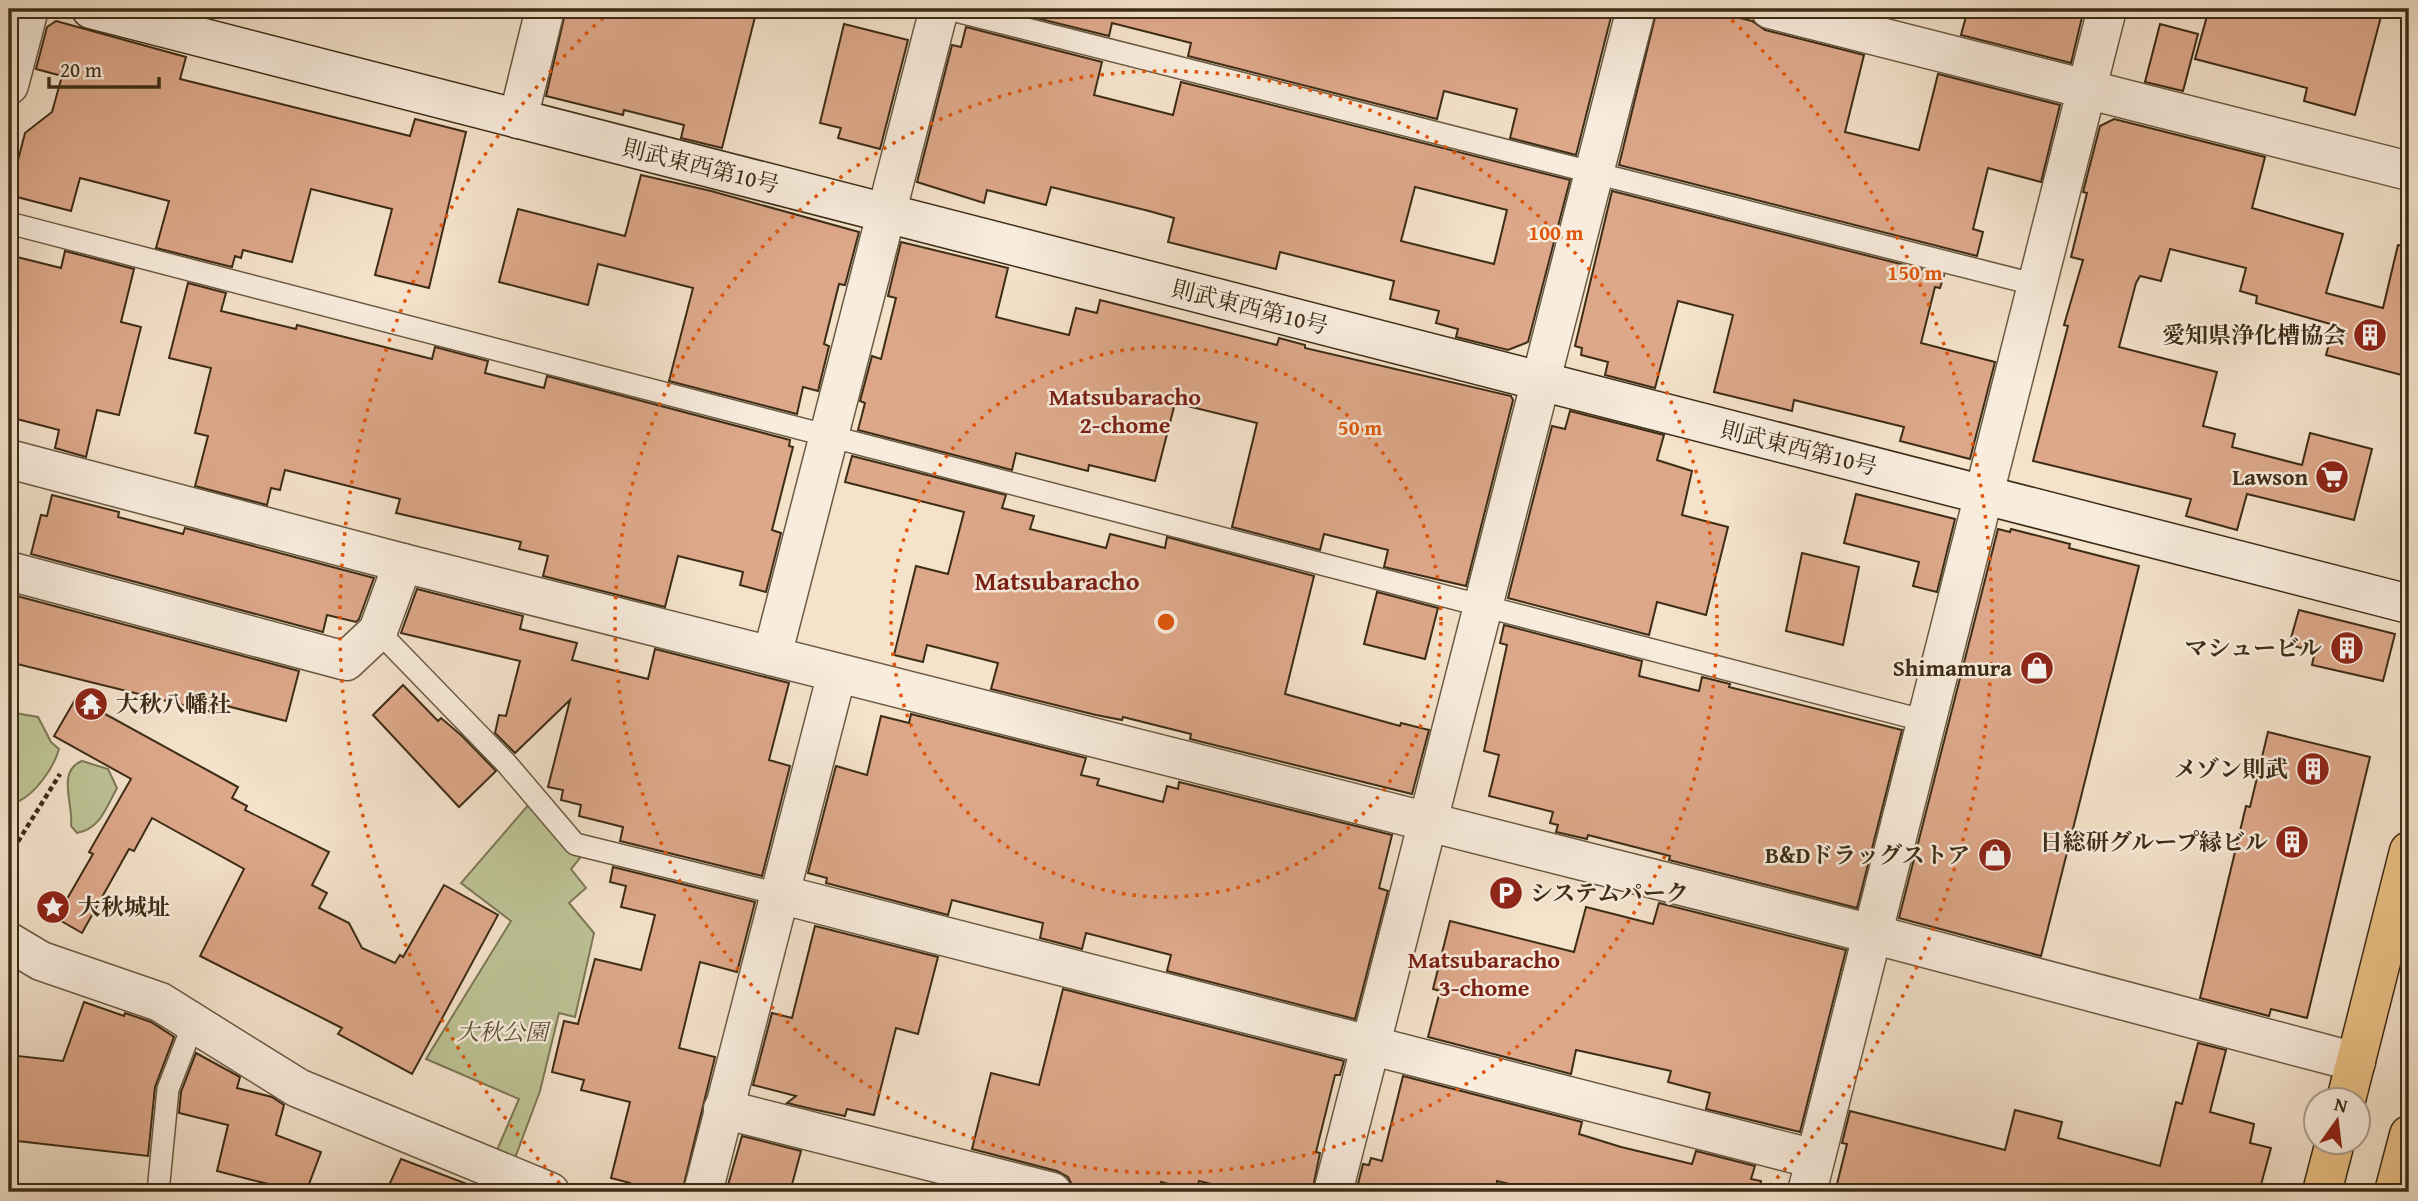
<svg xmlns="http://www.w3.org/2000/svg" width="2418" height="1201" font-family="'Gentium Book Plus','Noto Serif JP',serif">
<style>
.green{fill:#bdc396;stroke:#7d7856;stroke-width:2}
.building{fill:#dda88a;stroke:#3d2c16;stroke-width:2;fill-rule:evenodd}
.lines{fill:none;stroke-linecap:round;stroke-linejoin:round}
.lane-casing{stroke:#6b5a43;stroke-width:24}
.street-casing{stroke:#6b5a43;stroke-width:41}
.secondary-casing{stroke:#3d2c16;stroke-width:41}
.primary-casing{stroke:#3d2c16;stroke-width:41}
.path{stroke:#3d2c16;stroke-width:4.5;stroke-dasharray:5 3.5;stroke-linecap:butt}
.lane{stroke:#f8ecdd;stroke-width:21}
.street{stroke:#f8ecdd;stroke-width:38}
.secondary{stroke:#f8ecdd;stroke-width:38}
.primary{stroke:#eac186;stroke-width:38}
.ring{fill:none;stroke:#df570c;stroke-width:3.5;stroke-dasharray:3.5 7}
.labels{text-anchor:middle;stroke-width:5;stroke-linejoin:round;paint-order:stroke}
.street-label{font-size:23px;fill:#3d2c16;stroke:#f8ecdd}
.poi-label{font-size:23px;font-weight:bold;fill:#3d2c16;stroke:#f8ecdd;text-anchor:end}
.park-label{font-size:23px;font-style:italic;fill:#5d5236;stroke:#f8ecdd}
.neighbourhood-label{font-size:24px;font-weight:bold;fill:#7a1f14;stroke:#f8ecdd}
.quarter-label{font-size:26px;font-weight:bold;fill:#7a1f14;stroke:#f8ecdd}
.centre{fill:#df570c;stroke:#f8ecdd;stroke-width:3.5}
.ring-label{font-size:21px;text-anchor:middle;font-weight:bold;fill:#df570c;stroke:#f8ecdd;stroke-width:5;stroke-linejoin:round;paint-order:stroke}
</style>
<rect width="100%" height="100%" fill="#f4e2cb"/>
<filter id="stains"><feTurbulence type="fractalNoise" baseFrequency=".00286" numOctaves="4"/><feColorMatrix values="0 0 0 0 .2 0 0 0 0 .09 0 0 0 0 .02 0 0 0 .5 -.17"/></filter>
<radialGradient id="worn" r=".72"><stop offset=".6" stop-color="#630" stop-opacity="0"/><stop offset="1" stop-color="#630" stop-opacity=".3"/></radialGradient>
<g class="green">
<path d="M9,712l29,5 13,25 8,7c-5,18 -23,44 -40,52l-10,-5z"/>
<path d="M82,761l26,8 9,19c-11,20 -17,41 -40,45l-6,-7c3,-21 -15,-55 11,-65z"/>
<polygon points="530,803 580,858 571,869 586,888 569,903 594,933 575,1017 559,1013 540,1091 512,1166 494,1157 519,1099 426,1059 511,921 461,883"/>
</g>
<g class="building">
<polygon points="566,9 757,9 722,148 681,138 684,125 624,110 623,115 546,96"/>
<polygon points="1000,9 1613,9 1576,155 1510,138 1517,109 1444,91 1437,119 1188,56 1191,43 1112,23 1109,36"/>
<polygon points="1657,9 1704,9 1752,21 1765,30 1864,55 1845,132 1919,150 1938,74 2060,105 2041,182 1988,168 1973,229 1983,232 1977,256 1619,165"/>
<polygon points="1968,9 2084,9 2071,63 1961,35"/>
<polygon points="2209,9 2383,9 2355,115 2304,101 2307,88 2195,59"/>
<polygon points="56,21 186,57 180,79 410,136 415,119 466,132 429,288 375,275 392,209 311,189 292,262 243,250 241,258 235,256 232,267 156,248 169,201 80,178 71,211 9,195 25,133 52,112 62,76 36,69 47,27"/>
<polygon points="844,24 908,40 880,149 838,138 841,128 820,123"/>
<polygon points="2160,24 2198,34 2183,91 2145,82"/>
<path d="M966,27l136,35 -8,33 79,20 8,-33 389,98 -42,162 -20,8 -52,-13 2,-8 -22,-6 3,-12 -49,-12 4,-18 -114,-29 -4,17 -108,-27 6,-24 -25,-7 -98,-24 -5,18 -59,-15 -3,13 -67,-21 35,-137 9,2zM1415,187l92,23 -13,54 -93,-23z"/>
<polygon points="2114,119 2265,157 2252,208 2343,234 2326,293 2383,308 2398,245 2409,246 2409,377 2326,355 2334,325 2256,303 2257,296 2240,291 2246,268 2170,249 2161,281 2140,276 2136,283 2119,347 2217,372 2203,426 2235,434 2232,447 2302,465 2310,433 2372,449 2354,520 2247,494 2237,530 2186,516 2191,499 2033,461 2068,326 2064,325 2083,260 2071,257 2087,193 2083,192 2100,126"/>
<polygon points="641,175 711,191 859,232 845,285 839,284 824,344 829,346 818,391 803,387 797,414 669,381 693,288 598,264 588,305 499,282 518,209 625,236"/>
<polygon points="1612,191 1944,275 1940,288 1935,287 1921,343 1995,362 1970,459 1900,441 1904,427 1794,400 1792,411 1714,392 1733,315 1678,301 1655,388 1605,375 1608,362 1581,355 1582,348 1575,346"/>
<polygon points="901,242 1008,268 996,317 1069,335 1076,308 1097,313 1100,300 1277,345 1279,338 1305,345 1305,348 1511,396 1513,400 1466,586 1384,567 1388,550 1324,534 1320,550 1232,527 1257,423 1175,403 1155,481 1089,465 1088,471 1016,453 1012,470 858,430 865,403 860,401 872,356 881,359 896,298 888,296"/>
<polygon points="65,251 134,269 121,322 141,327 119,415 97,410 86,457 55,448 59,430 9,417 9,255 61,268"/>
<polygon points="188,283 226,293 221,311 296,329 297,325 432,359 435,347 488,361 485,373 544,388 547,376 790,440 789,446 793,447 772,530 781,533 766,592 740,585 743,572 678,556 665,607 543,576 548,556 519,549 521,542 396,513 400,499 285,470 280,490 271,488 267,505 195,486 208,436 195,433 211,368 169,358"/>
<polygon points="1570,411 1664,435 1657,460 1692,471 1682,515 1728,527 1706,615 1657,602 1649,635 1508,598 1552,426 1565,429"/>
<polygon points="852,456 1006,495 1002,508 1034,516 1030,529 1106,548 1110,534 1165,548 1167,537 1314,576 1285,694 1400,726 1401,723 1429,730 1412,794 1190,739 1191,734 1123,717 1122,720 1096,715 991,689 998,663 927,645 923,662 894,655 916,566 948,574 964,512 845,482"/>
<polygon points="1856,494 1955,519 1937,592 1913,586 1919,562 1844,543"/>
<polygon points="52,495 119,512 118,517 183,534 185,528 374,578 359,619 356,622 327,615 323,632 31,554 41,515 47,516"/>
<polygon points="1998,529 2010,532 2011,529 2070,544 2069,548 2139,566 2041,956 1899,918"/>
<polygon points="1802,553 1859,567 1843,645 1786,631"/>
<polygon points="417,589 523,616 520,629 577,643 572,660 648,679 655,649 789,683 769,760 790,766 762,876 620,841 623,827 579,816 581,805 561,800 563,790 548,787 570,700 515,753 495,733 499,715 506,716 520,661 401,633"/>
<polygon points="1377,592 1438,608 1425,659 1364,644"/>
<polygon points="13,595 299,671 286,721 223,705 220,714 9,662 9,610"/>
<polygon points="2299,610 2395,634 2383,681 2312,665 2315,651 2289,645"/>
<polygon points="1504,625 1642,661 1639,676 1699,691 1702,677 1730,684 1729,687 1902,730 1857,908 1669,860 1670,856 1588,835 1587,839 1556,832 1558,825 1550,823 1553,812 1489,796 1499,755 1484,751 1507,645 1500,643"/>
<polygon points="403,685 438,721 441,718 462,736 496,771 459,807 373,715"/>
<polygon points="76,698 238,787 232,798 247,806 245,810 329,852 312,885 327,893 319,908 349,923 362,948 395,963 400,955 403,957 444,885 498,915 412,1074 338,1034 342,1028 200,956 244,869 152,818 134,851 129,849 82,933 56,918 93,854 89,852 131,779 54,736"/>
<polygon points="911,714 1086,758 1081,775 1099,779 1097,785 1163,802 1167,786 1178,789 1179,782 1392,835 1379,888 1388,891 1355,1019 1167,971 1171,955 1086,933 1082,949 1040,938 1043,923 952,900 948,915 826,883 827,878 808,873 836,766 867,775 881,716 909,723"/>
<polygon points="2268,732 2370,757 2307,1018 2271,1009 2269,1016 2200,998 2246,806 2250,807"/>
<polygon points="613,867 755,902 737,972 700,962 679,1048 715,1057 682,1192 647,1192 629,1188 630,1183 611,1178 630,1102 581,1090 584,1080 552,1072 564,1021 578,1024 595,959 641,970 655,915 621,907 626,886 610,882"/>
<polygon points="1659,903 1846,950 1800,1132 1706,1109 1710,1093 1668,1082 1671,1071 1576,1050 1571,1074 1428,1037 1440,991 1433,989 1450,921 1574,952 1586,907 1653,924"/>
<polygon points="815,926 938,957 918,1034 896,1028 874,1115 847,1109 845,1116 812,1109 787,1103 796,1096 753,1085 772,1013 792,1018"/>
<polygon points="1063,989 1344,1061 1340,1075 1335,1075 1316,1152 1320,1153 1312,1192 1243,1192 1199,1181 1196,1191 1161,1182 1158,1192 1094,1192 1073,1187 1068,1177 1057,1171 972,1149 991,1073 1039,1085"/>
<polygon points="84,1002 124,1016 125,1013 151,1022 174,1037 155,1087 148,1156 9,1140 9,1055 63,1061"/>
<polygon points="2198,1043 2226,1050 2210,1112 2254,1124 2250,1143 2271,1148 2259,1192 1835,1192 1847,1144 1842,1143 1850,1111 2005,1150 2015,1110 2062,1122 2058,1138 2160,1166 2176,1102 2182,1104"/>
<polygon points="196,1053 240,1077 237,1088 272,1097 284,1105 276,1135 321,1152 306,1192 269,1192 272,1185 217,1171 228,1125 179,1113 181,1092"/>
<polygon points="1403,1076 1582,1122 1579,1134 1621,1147 1692,1164 1696,1151 1755,1166 1751,1179 1761,1181 1759,1192 1541,1192 1497,1181 1496,1192 1356,1192 1363,1164 1369,1165 1371,1158 1382,1161"/>
<polygon points="742,1136 801,1151 790,1192 726,1192"/>
<polygon points="401,1159 483,1190 482,1192 386,1192"/>
</g>
<g class="lines">
<g class="lane-casing">
<g id="lane">
<polyline points="948,9 2037,285"/>
<polyline points="9,223 1926,721"/>
<polyline points="378,631 506,763 575,844 779,894"/>
<polyline points="158,1192 168,1089 194,1022"/>
</g>
</g>
<g class="street-casing">
<g id="street">
<polyline points="1770,9 2409,171"/>
<polyline points="9,85 29,9"/>
<polyline points="518,119 545,9"/>
<polyline points="9,459 403,563 1872,934 2356,1062"/>
<polyline points="9,571 346,661 378,631 403,563"/>
<polyline points="772,656 939,9"/>
<polyline points="779,894 1815,1159"/>
<polyline points="9,942 41,961 160,1002 298,1088 550,1192"/>
<polyline points="723,1109 1052,1192"/>
<polyline points="703,1192 837,673"/>
<polyline points="1333,1192 1636,9"/>
<polyline points="1807,1192 2107,9"/>
</g>
</g>
<g class="secondary-casing">
<polyline id="secondary" points="91,9 2409,604"/>
</g>
<g class="primary-casing">
<g id="primary">
<polyline points="2346,1100 2409,851"/>
<polyline points="2322,1192 2335,1142"/>
<polyline points="2394,1192 2409,1135"/>
</g>
</g>
<polyline class="path" points="9,856 60,774"/>
<use href="#lane" class="lane"/>
<use href="#street" class="street"/>
<use href="#secondary" class="secondary"/>
<use href="#primary" class="primary"/>
</g>
<g class="ring">
<circle cx="1166" cy="622" r="275"/>
<circle cx="1166" cy="622" r="551"/>
<path d="M567 1191A826 826 0 0 1 608 13M1724 13A826 826 0 0 1 1765 1191"/>
</g>
<defs>
<g id="building-disc" transform="scale(1.75)"><circle r="9.5" fill="#8f2418" stroke="#f8ecdd"/><path d="M-4-6H4V6H1V3H-1V6H-4ZM-2.5-4.3h1.7v1.8h-1.7ZM.8-4.3h1.7v1.8H.8ZM-2.5-1h1.7V.8h-1.7ZM.8-1h1.7V.8H.8Z" fill="#fff"/></g>
<g id="supermarket-disc" transform="scale(1.75)"><circle r="9.5" fill="#8f2418" stroke="#f8ecdd"/><path d="M-6-5.5h2.5l.6 2H6L4.5 2H-2.5L-4.4-4H-6ZM-1.5 3.2a1.3 1.3 0 1 0 .1 0ZM3 3.2a1.3 1.3 0 1 0 .1 0Z" fill="#fff"/></g>
<g id="shop-disc" transform="scale(1.75)"><circle r="9.5" fill="#8f2418" stroke="#f8ecdd"/><path d="M-5-2.5h2.3a2.7 3.5 0 0 1 5.4 0H5L5.5 6h-11ZM-1.5-2.5h3a1.5 2.3 0 0 0-3 0Z" fill="#fff"/></g>
<g id="temple-disc" transform="scale(1.75)"><circle r="9.5" fill="#8f2418" stroke="#f8ecdd"/><path d="M0-6L5-2H3V0L6.5 2.5H4V6H1.5V3h-3V6H-4V2.5H-6.5L-3 0V-2H-5Z" fill="#fff"/></g>
<g id="parking-disc" transform="scale(1.75)"><circle r="9.5" fill="#8f2418" stroke="#f8ecdd"/><path d="M-3.5-5.5H1a3.5 3.5 0 0 1 0 7H-1V5.5H-3.5ZM-1-3.4V-.6H.8a1.4 1.4 0 0 0 0-2.8Z" fill="#fff"/></g>
<g id="sight-disc" transform="scale(1.75)"><circle r="9.5" fill="#8f2418" stroke="#f8ecdd"/><path d="M0-6L1.8-2.2L6-1.7L2.9 1.2L3.7 5.4L0 3.3L-3.7 5.4L-2.9 1.2L-6-1.7L-1.8-2.2Z" fill="#fff"/></g>
</defs>
<g fill-rule="evenodd">
<use href="#building-disc" x="2370" y="335"/>
<use href="#supermarket-disc" x="2332" y="477"/>
<use href="#building-disc" x="2347" y="648"/>
<use href="#shop-disc" x="2037" y="668"/>
<use href="#temple-disc" x="91" y="704"/>
<use href="#building-disc" x="2313" y="769"/>
<use href="#building-disc" x="2292" y="842"/>
<use href="#shop-disc" x="1995" y="855"/>
<use href="#parking-disc" x="1506" y="893"/>
<use href="#sight-disc" x="53" y="907"/>
</g>
<g class="labels">
<g class="street-label">
<text transform="translate(701 166) rotate(14)" y="8">則武東西第10号</text>
<text transform="translate(1250 307) rotate(14)" y="8">則武東西第10号</text>
<text transform="translate(1799 448) rotate(14)" y="8">則武東西第10号</text>
</g>
<g class="poi-label">
<text x="2346" y="343">愛知県浄化槽協会</text>
<text x="2308" y="485">Lawson</text>
<text x="2322" y="656">マシュービル</text>
<text x="2012" y="676">Shimamura</text>
<text x="116" y="712" text-anchor="start">大秋八幡社</text>
<text x="2288" y="777">メゾン則武</text>
<text x="2268" y="850">日総研グループ縁ビル</text>
<text x="1970" y="863">B&amp;Dドラッグストア</text>
<text x="1530" y="901" text-anchor="start">システムパーク</text>
<text x="78" y="915" text-anchor="start">大秋城址</text>
</g>
<g class="park-label">
<text x="502" y="1040">大秋公園</text>
</g>
<g class="neighbourhood-label">
<text x="1125" y="405">Matsubaracho<tspan x="1125" dy="28">2-chome</tspan></text>
<text x="1484" y="968">Matsubaracho<tspan x="1484" dy="28">3-chome</tspan></text>
</g>
<g class="quarter-label">
<text x="1057" y="590">Matsubaracho</text>
</g>
</g>
<circle cx="1166" cy="622" r="10" class="centre"/>
<g class="ring-label">
<text x="1556" y="240">100 m</text>
<text x="1915" y="280">150 m</text>
<text x="1360" y="435">50 m</text>
</g>
<rect width="2418" height="1201" fill="none" stroke="#f4e2cb" stroke-width="35"/>
<rect x="10" y="10" width="2397" height="1180" fill="none" stroke="#3d2c16" stroke-width="3.5"/>
<rect x="18" y="18" width="2383" height="1166" fill="none" stroke="#3d2c16" stroke-width="2"/>
<g transform="translate(2337 1121) rotate(14)"><circle r="33" fill="#f8ecdd" stroke="#ad9f8d" stroke-width="2"/>
<path d="M0-5L12 26L0 18L-12 26Z" fill="#8f2418"/>
<text y="-10" font-size="19" font-weight="bold" text-anchor="middle" fill="#3d2c16">N</text>
</g>
<path d="M49 77v10h110v-10" fill="none" stroke="#3d2c16" stroke-width="3.5"/>
<text x="60" y="77" font-size="21" fill="#3d2c16" stroke="#f8ecdd" stroke-width="5" paint-order="stroke">20 m</text>
<rect width="100%" height="100%" filter="url(#stains)"/>
<rect width="100%" height="100%" fill="url(#worn)"/>
</svg>
